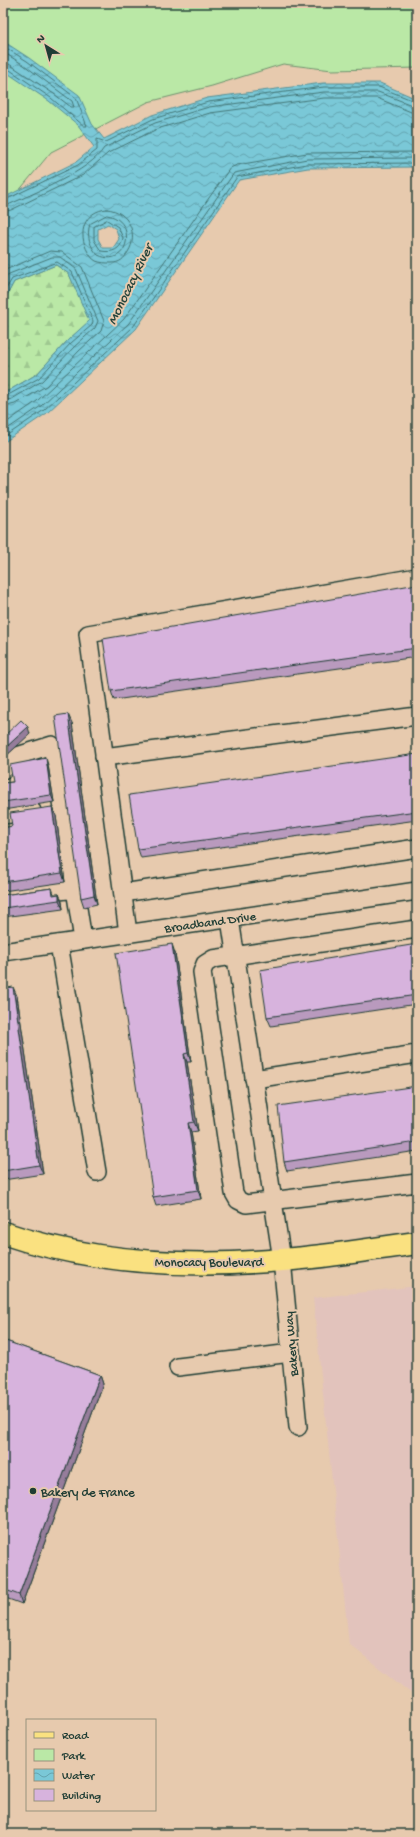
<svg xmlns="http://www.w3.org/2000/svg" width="420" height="1837" font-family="'Gochi Hand',sans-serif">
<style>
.built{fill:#e2c3bc}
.forest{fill:url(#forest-firs);stroke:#6c926d}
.park{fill:#bae8a6;stroke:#6c926d}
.water{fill:url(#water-waves);stroke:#569096;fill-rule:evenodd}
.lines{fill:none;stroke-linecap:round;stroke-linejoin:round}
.shore{stroke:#437575;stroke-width:1}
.minor-casing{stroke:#1f3d34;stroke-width:20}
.major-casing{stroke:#1f3d34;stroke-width:25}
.minor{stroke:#e7caae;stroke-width:17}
.major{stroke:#fae180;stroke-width:22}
.wall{fill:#b99abe;stroke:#1f3d34}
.shaded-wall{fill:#967d9b;stroke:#1f3d34}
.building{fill:#d7b3dd;stroke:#1f3d34}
.poi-dot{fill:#1f3d34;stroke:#e7caae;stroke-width:1.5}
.labels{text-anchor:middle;stroke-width:4;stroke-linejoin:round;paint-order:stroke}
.street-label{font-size:13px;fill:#1f3d34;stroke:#e7caae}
.poi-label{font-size:13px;fill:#1f3d34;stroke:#e7caae;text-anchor:start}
.water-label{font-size:14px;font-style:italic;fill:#24443c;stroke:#e7caae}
</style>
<defs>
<pattern id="forest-firs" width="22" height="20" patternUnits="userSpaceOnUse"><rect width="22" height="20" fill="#bae8a6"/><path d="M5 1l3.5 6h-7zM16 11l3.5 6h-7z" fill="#9fc890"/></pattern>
<pattern id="water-waves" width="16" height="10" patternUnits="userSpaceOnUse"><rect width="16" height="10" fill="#7ac8d7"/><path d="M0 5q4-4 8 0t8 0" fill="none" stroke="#63a4af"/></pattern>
</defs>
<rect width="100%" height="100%" fill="#e7caae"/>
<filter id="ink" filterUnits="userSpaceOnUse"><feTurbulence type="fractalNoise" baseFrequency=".025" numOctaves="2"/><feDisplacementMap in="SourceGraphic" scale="8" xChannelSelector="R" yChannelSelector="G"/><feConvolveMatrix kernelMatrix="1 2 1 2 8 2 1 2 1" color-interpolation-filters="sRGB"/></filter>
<g filter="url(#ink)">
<polygon class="built" points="417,1286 417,1698 349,1644 313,1298"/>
<polygon class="forest" points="56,265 69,274 90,321 68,340 37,374 8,391 3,392 3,319 5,299 14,282"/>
<polygon class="park" points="3,3 417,3 417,68 332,70 283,64 212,86 148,102 51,152 3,210"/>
<path class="water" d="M3,41l26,17 50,37 13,29 12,15 48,-24 55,-17 116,-15h57l37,16v68l-109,1 -69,12 -103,149 -89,84 -44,30v-51l5,-1 29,-17 31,-34 21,-19 -20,-47 -13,-9 -42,17 -9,17 -2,20v-121l73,-36 18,-15 -16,-22 -29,-24 -46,-31zM108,224l8,5 3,10 -6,9h-10l-5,-9v-10z"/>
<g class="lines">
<g class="shore">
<polyline points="3,46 27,61 76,98 87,126 84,126 51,98 7,68 3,67"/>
<polyline points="3,52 24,65 72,101 74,107 71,107 54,94 9,64 3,62"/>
<polyline points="3,201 78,165 97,150 97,139 106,142 153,119 208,102 324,87 379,87 417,102"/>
<path d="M3,206l5,-1c26,-12 82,-34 96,-57l51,-25 54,-16 115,-15h54l39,15"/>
<path d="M107,209c22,2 32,26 21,43 -4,7 -8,11 -17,11 -5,0 -10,0 -15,-2 -4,-2 -6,-6 -8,-9 -11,-19 -4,-41 19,-43z"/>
<polyline points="3,212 11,210 83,175 108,153 157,129 210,113 324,98 377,98 411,112 417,113"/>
<path d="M107,215c32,5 22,55 -9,40 -8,-8 -12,-20 -8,-31z"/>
<path d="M107,220l11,7 5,11c-2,12 -11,15 -22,13l-7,-11v-13z"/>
<polyline points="3,271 50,251 62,252 82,267 104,321 101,331 79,351 46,386 15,404 3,407"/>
<polyline points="3,283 9,274 52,257 60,257 76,269 98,321 95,328 74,347 42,381 12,399 3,401"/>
<polyline points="3,294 12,279 57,262 72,272 93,321 92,325 71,343 39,378 10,394 3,396"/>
<polyline points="3,425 37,401 124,319 230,168 237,165 307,153 417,152"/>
<polyline points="3,432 41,406 129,323 234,173 307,159 417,158"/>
<polyline points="3,438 44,410 133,327 237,177 307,164 417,163"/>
</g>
<g class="minor-casing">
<g id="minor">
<polyline points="104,757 417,716"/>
<polyline points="3,770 20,755 52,745 75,889"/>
<polyline points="3,815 32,811"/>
<polyline points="123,893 417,848"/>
<polyline points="3,898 75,889 83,940"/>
<polyline points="230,919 282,1260 298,1427"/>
<polyline points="417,929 213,959 205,964 202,972 234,1193 238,1200 246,1204 417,1183"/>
<polyline points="128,933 88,634 417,577"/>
<polyline points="59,944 97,1172"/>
<polyline points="3,952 417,891"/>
<polyline points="254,1079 417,1054"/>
<polyline points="178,1367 291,1353"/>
</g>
</g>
<g class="major-casing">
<path id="major" d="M3,1233c88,30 187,35 279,27 45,-3 90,-11 135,-17"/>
</g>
<use href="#minor" class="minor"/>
<use href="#major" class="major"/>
</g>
<g class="wall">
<polygon points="417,584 417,657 114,700 111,691"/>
<polygon points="72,723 97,904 84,907 81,898"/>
<polygon points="417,754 417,820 141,858 138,849"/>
<polygon points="48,765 54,802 3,810 3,783 13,782"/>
<polygon points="56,816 65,882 3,891 3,828 12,826"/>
<polygon points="52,888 54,894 59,894 62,902 63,909 3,917 3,895"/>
<polygon points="417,944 417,1004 271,1026 267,1017"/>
<polygon points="175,953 191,1062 187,1062 198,1131 191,1132 201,1199 156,1206 153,1197"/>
<polygon points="3,989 17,996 43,1174 3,1180"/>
<polygon points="417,1086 417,1151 287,1171 284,1162"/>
<polygon points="3,1340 100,1375 103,1384 22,1604 3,1597"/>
</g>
<g class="shaded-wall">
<polygon points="68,714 72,723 97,904 94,895"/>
<polygon points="28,727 30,734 3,759 3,750"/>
<polygon points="46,758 48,765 54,802 51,795"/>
<polygon points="52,807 56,816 65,882 62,873"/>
<polygon points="59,894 62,902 63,909 59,900"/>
<polygon points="172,944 175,953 191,1062 188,1053"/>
<polygon points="13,987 17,996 43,1174 39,1165"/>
<polygon points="184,1054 187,1062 198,1131 194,1122"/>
<polygon points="188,1123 191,1132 201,1199 198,1190"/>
<polygon points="100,1375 103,1384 22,1604 19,1595"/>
</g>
<g class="building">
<polygon points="417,584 417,648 111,691 103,639"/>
<polygon points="68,714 94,895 81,898 55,716"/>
<polygon points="21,720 28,727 3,750 3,737"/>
<polygon points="417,754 417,811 138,849 129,795"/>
<polygon points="46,758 51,795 3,802 3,783 13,782 10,765"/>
<polygon points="52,807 62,873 3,882 3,828 12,826 10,813"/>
<polygon points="52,888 53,895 59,894 59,900 3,908 3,895"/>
<polygon points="172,944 188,1053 184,1054 194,1122 188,1123 198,1190 153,1197 116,953"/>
<polygon points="417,944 417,995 267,1017 260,970"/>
<polygon points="13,987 39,1165 3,1171 3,989"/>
<polygon points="417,1086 417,1142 284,1162 278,1106"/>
<polygon points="3,1340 100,1375 19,1595 3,1589"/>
</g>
</g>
<circle class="poi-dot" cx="33" cy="1491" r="4"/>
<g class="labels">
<g class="street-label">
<text transform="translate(210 921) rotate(-8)" y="5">Broadband Drive</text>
<text x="209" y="1266">Monocacy Boulevard</text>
<text transform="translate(290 1344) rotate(-95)" y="5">Bakery Way</text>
</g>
<g class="poi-label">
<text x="41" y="1496">Bakery de France</text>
</g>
<g class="water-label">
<text transform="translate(129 284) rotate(-64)" y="5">Monocacy River</text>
</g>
</g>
<rect width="420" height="1837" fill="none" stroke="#e7caae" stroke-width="16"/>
<rect x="8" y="8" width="404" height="1821" fill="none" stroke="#1f3d34" stroke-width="1.5" filter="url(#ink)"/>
<rect x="26" y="1719" width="130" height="92" fill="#e7caae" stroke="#97927d"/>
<rect x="34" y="1732" width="20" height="6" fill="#fae180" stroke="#97927d"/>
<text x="62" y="1739" font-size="12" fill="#1f3d34">Road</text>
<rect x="34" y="1749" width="20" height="12" fill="#bae8a6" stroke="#97927d"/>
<text x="62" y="1759" font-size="12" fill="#1f3d34">Park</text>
<rect x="34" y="1769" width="20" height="12" fill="url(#water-waves)" stroke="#97927d"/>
<text x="62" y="1779" font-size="12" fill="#1f3d34">Water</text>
<rect x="34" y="1789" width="20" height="12" fill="#d7b3dd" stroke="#97927d"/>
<text x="62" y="1799" font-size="12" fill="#1f3d34">Building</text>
<g transform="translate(46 46) rotate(323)" stroke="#e7caae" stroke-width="3" paint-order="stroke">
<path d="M0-3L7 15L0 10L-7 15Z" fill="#1f3d34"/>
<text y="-6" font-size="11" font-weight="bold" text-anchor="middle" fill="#1f3d34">N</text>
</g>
</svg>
